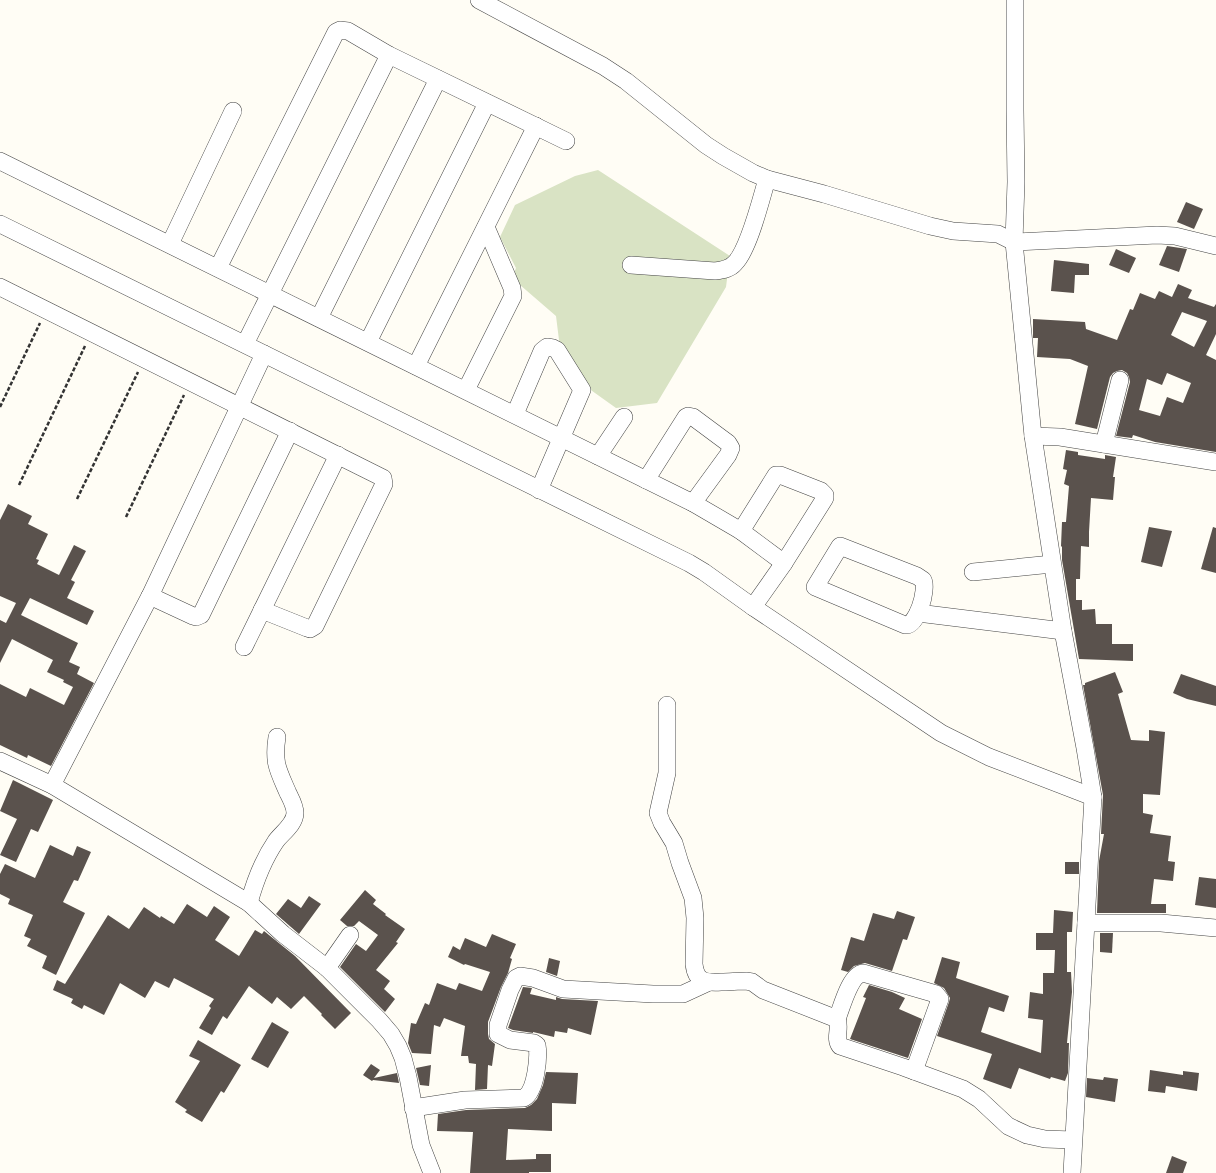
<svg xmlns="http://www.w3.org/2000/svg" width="1216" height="1173" font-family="Lora,serif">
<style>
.cemetery{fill:#d9e3c4}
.building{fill:#5a524d;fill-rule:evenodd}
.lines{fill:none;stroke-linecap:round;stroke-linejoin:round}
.minor-casing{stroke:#444;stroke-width:18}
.path{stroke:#333;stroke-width:2.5;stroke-dasharray:4 2;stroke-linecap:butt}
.minor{stroke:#fff;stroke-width:17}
</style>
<rect width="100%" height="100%" fill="#fffdf5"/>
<polygon class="cemetery" points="598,170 730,256 726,287 657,403 616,408 588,388 560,348 556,316 512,278 516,268 500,237 515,205 575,176"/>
<g class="building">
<polygon points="1186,202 1203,209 1194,229 1177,222"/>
<polygon points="1167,246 1187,249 1179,272 1159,265"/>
<polygon points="1116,249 1136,258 1129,273 1109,265"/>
<polygon points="1054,260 1089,264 1089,275 1075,275 1074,293 1051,291"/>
<path d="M1178,284l14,6 -4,8 26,9 2,-3v30l-10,21 10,5v92l-61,-10 -22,-7 -1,3 -16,-2 14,-54 -1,-5 -2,-4 -5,-3 -5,1 -4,2 -3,4 -13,52 -22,-5 13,-58 -18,-7 -33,-2 1,-19h-5v-19l52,3 1,7 31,11 13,-31 3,1 7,-17 15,6 4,-8 13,6zM1182,312l25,9 -13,26 -23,-12zM1167,373l24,10 -8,20 -16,-6 -7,19 -21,-6 8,-31 15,6z"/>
<polygon points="1066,450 1078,452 1078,455 1105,459 1105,455 1116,457 1113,477 1115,477 1113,500 1091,498 1089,532 1089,547 1081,546 1080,579 1076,579 1076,600 1082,600 1082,610 1095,609 1096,624 1112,624 1112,644 1133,644 1133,661 1079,659 1062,560 1062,547 1061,546 1062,522 1066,522 1069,486 1064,484 1067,470 1063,469"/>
<polygon points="8,504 32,516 28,524 48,534 36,559 39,560 37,564 59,575 74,545 86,551 71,580 75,582 67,598 94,611 87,625 30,598 21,615 78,643 69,662 80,667 77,674 94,683 51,766 28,755 27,758 0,745 0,684 26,697 30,688 64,705 73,687 63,682 64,680 47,672 53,660 12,639 0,663 0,620 6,623 16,603 0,596 0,520"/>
<polygon points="1149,527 1172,531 1162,567 1141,562"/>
<polygon points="1213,527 1216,528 1216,573 1201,569"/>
<polygon points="1115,672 1123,692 1118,694 1131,740 1149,741 1149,730 1165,732 1160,795 1143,794 1143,813 1153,815 1150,833 1171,836 1168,861 1175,862 1173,881 1154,879 1151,904 1166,904 1166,913 1097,913 1099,861 1104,834 1101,834 1103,795 1083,685 1085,685 1085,683"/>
<polygon points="1181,674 1216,686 1216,706 1187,699 1173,693"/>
<polygon points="13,780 53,800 38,832 31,829 16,862 0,855 17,819 0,811"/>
<polygon points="50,845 73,856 77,846 91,852 78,881 74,880 63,902 85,913 56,975 42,968 47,956 27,946 31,939 24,936 33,915 8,904 10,899 0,894 0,874 5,864 35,878"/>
<rect x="1065" y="862" width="14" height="12"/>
<polygon points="1199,877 1216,879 1216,908 1195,905"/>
<polygon points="365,890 376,900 373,904 386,914 385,915 405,929 396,942 398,943 376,970 390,981 384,989 395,999 385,1012 340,967 356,944 366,951 378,935 359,921 354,926 347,926 340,920"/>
<polygon points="309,896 321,904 299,934 276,914 288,899 301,908"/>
<polygon points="187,904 207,917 214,906 230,917 215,940 239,956 255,930 262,934 264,931 295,956 351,1013 335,1029 321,1015 322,1014 304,996 291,1009 277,997 272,1004 249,986 227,1019 223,1016 212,1035 199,1028 211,1008 209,1006 214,999 174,978 169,988 155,981 145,998 120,983 104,1015 84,1005 82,1009 71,1003 73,999 53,990 57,980 65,984 108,915 129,929 144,907 160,918 161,916 174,924"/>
<polygon points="1054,910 1073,912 1072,932 1067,932 1067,972 1071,972 1072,992 1067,1043 1069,1043 1068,1073 1065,1081 1051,1077 1050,1079 1019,1068 1011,1089 983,1079 992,1054 937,1036 949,1002 950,998 944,988 934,983 942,957 960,962 956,978 1009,996 1004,1012 989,1007 981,1032 1041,1053 1043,1020 1028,1018 1030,992 1043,994 1043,973 1054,973 1055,950 1036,950 1036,933 1053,933"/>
<polygon points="897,911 915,917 907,940 903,939 892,971 865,963 854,966 848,972 841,970 851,937 864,941 873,913 894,919"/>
<polygon points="1100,933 1113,933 1112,953 1100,952"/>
<polygon points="492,934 516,944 510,958 512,959 508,973 501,987 488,1022 488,1034 489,1039 495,1044 492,1066 488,1065 487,1089 475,1090 476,1064 469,1063 468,1056 461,1056 465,1026 444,1018 440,1027 434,1025 431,1054 412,1053 408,1043 411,1023 416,1024 425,1003 429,1005 437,983 456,990 459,983 482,991 490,972 465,964 464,965 448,957 453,946 460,950 465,938 486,947"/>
<polygon points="549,958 560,961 557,976 546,972"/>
<polygon points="869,985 892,992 905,998 899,1009 922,1019 908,1058 850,1039 866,998 863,997"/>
<polygon points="523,987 532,988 530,994 556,1000 556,997 562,999 598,1001 591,1035 568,1028 567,1033 555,1031 554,1037 533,1032 533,1033 513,1030 508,1028"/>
<polygon points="272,1022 289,1032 268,1068 251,1059"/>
<polygon points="198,1040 241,1065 224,1093 221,1091 202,1122 185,1112 187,1110 175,1102 200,1061 189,1056"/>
<polygon points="371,1064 380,1070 374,1078 397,1073 399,1083 373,1080 372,1081 363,1075"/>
<polygon points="431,1065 429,1086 420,1085 416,1068"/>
<polygon points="1150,1070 1183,1075 1183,1071 1199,1073 1197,1091 1166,1086 1165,1093 1148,1091"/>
<polygon points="546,1072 578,1073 576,1104 552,1103 552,1131 508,1129 506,1160 536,1159 536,1154 551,1154 551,1172 529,1172 529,1173 470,1173 473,1132 437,1131 438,1114 466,1110 525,1108 531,1105 537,1099 543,1085"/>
<polygon points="1104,1077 1118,1079 1115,1102 1086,1097 1087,1078 1103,1080"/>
<polygon points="1172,1156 1187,1162 1183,1173 1166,1173"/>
</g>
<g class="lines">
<g class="minor-casing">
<g id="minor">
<polyline points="479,0 603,66 626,81 706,145 723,156 753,173 767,179 824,194 930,226 953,231 998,234 1014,242 1157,235 1175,236 1216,246"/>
<polyline points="1015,0 1015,110 1016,182 1014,242 1033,436 1063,631 1085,748 1093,797 1072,1173"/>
<polyline points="0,161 693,503 741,531 784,563"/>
<polyline points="0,224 689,563 704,572 753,607 941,733 989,757 1093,797"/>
<polyline points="170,244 233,111"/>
<path d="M631,265l84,6c8,-1 15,-2 20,-8 14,-14 26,-64 32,-84"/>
<polyline points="218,268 336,32 340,30 348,31 389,55 566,141"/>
<polyline points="0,287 383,478 384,484 315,626 310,629 307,628 262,610"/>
<polyline points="319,318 438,79"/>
<polyline points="368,342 487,103"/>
<polyline points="245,344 389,55"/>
<polyline points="416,366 536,126"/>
<polyline points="466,390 513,296 512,288 486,227"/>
<polyline points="515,414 542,351 547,347 553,348 557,350 582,390 539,490"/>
<polyline points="1033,436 1060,437 1216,462"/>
<polyline points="1104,444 1120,380"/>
<polyline points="598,456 624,417"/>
<polyline points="646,480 686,417 688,416 693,417 728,443 731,448 728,455 693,503"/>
<polyline points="741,531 776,475 780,475 821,491 825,495 825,498 784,563 753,607"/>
<path d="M840,546l77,30 6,4c5,9 -6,47 -18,45l-90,-38z"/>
<polyline points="973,572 1052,564"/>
<polyline points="150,596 193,616 196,617 201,615 290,431"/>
<polyline points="918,613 1063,631"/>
<polyline points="244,647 338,455"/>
<path d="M667,705v68l-9,40 4,10 12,20 6,20 13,35 2,20 -1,46c2,18 11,19 27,18 8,0 17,-1 25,-1l6,1 11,8 74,29c4,9 -3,19 3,27l63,21 60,22 16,10 29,27 19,9 18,4 28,1"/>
<polyline points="0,761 52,785 249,903 283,934 327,968 379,1020 391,1034 398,1046 403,1058 408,1077 421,1145 432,1173"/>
<polyline points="52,785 150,596 264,354"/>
<path d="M249,903c6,-22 14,-43 27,-62 6,-8 19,-17 19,-28 0,-7 -4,-14 -7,-20 -10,-23 -15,-30 -11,-56"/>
<polyline points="1086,923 1161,923 1216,928"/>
<polyline points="327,968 350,935"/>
<path d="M837,1019c5,-13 13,-44 26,-46l73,21 4,5 -26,72"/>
<path d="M413,1108l52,-8 59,-2c12,-7 15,-41 13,-53l-3,-2 -24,-3 -12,-6v-9l12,-35 6,-12 4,-2 13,2 30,11 90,5h30l26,-12"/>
</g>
</g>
<g class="path">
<polyline points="0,407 40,323"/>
<polyline points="19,485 85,346"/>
<polyline points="77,499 138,372"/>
<polyline points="126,517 184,395"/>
</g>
<use href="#minor" class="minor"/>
</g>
</svg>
